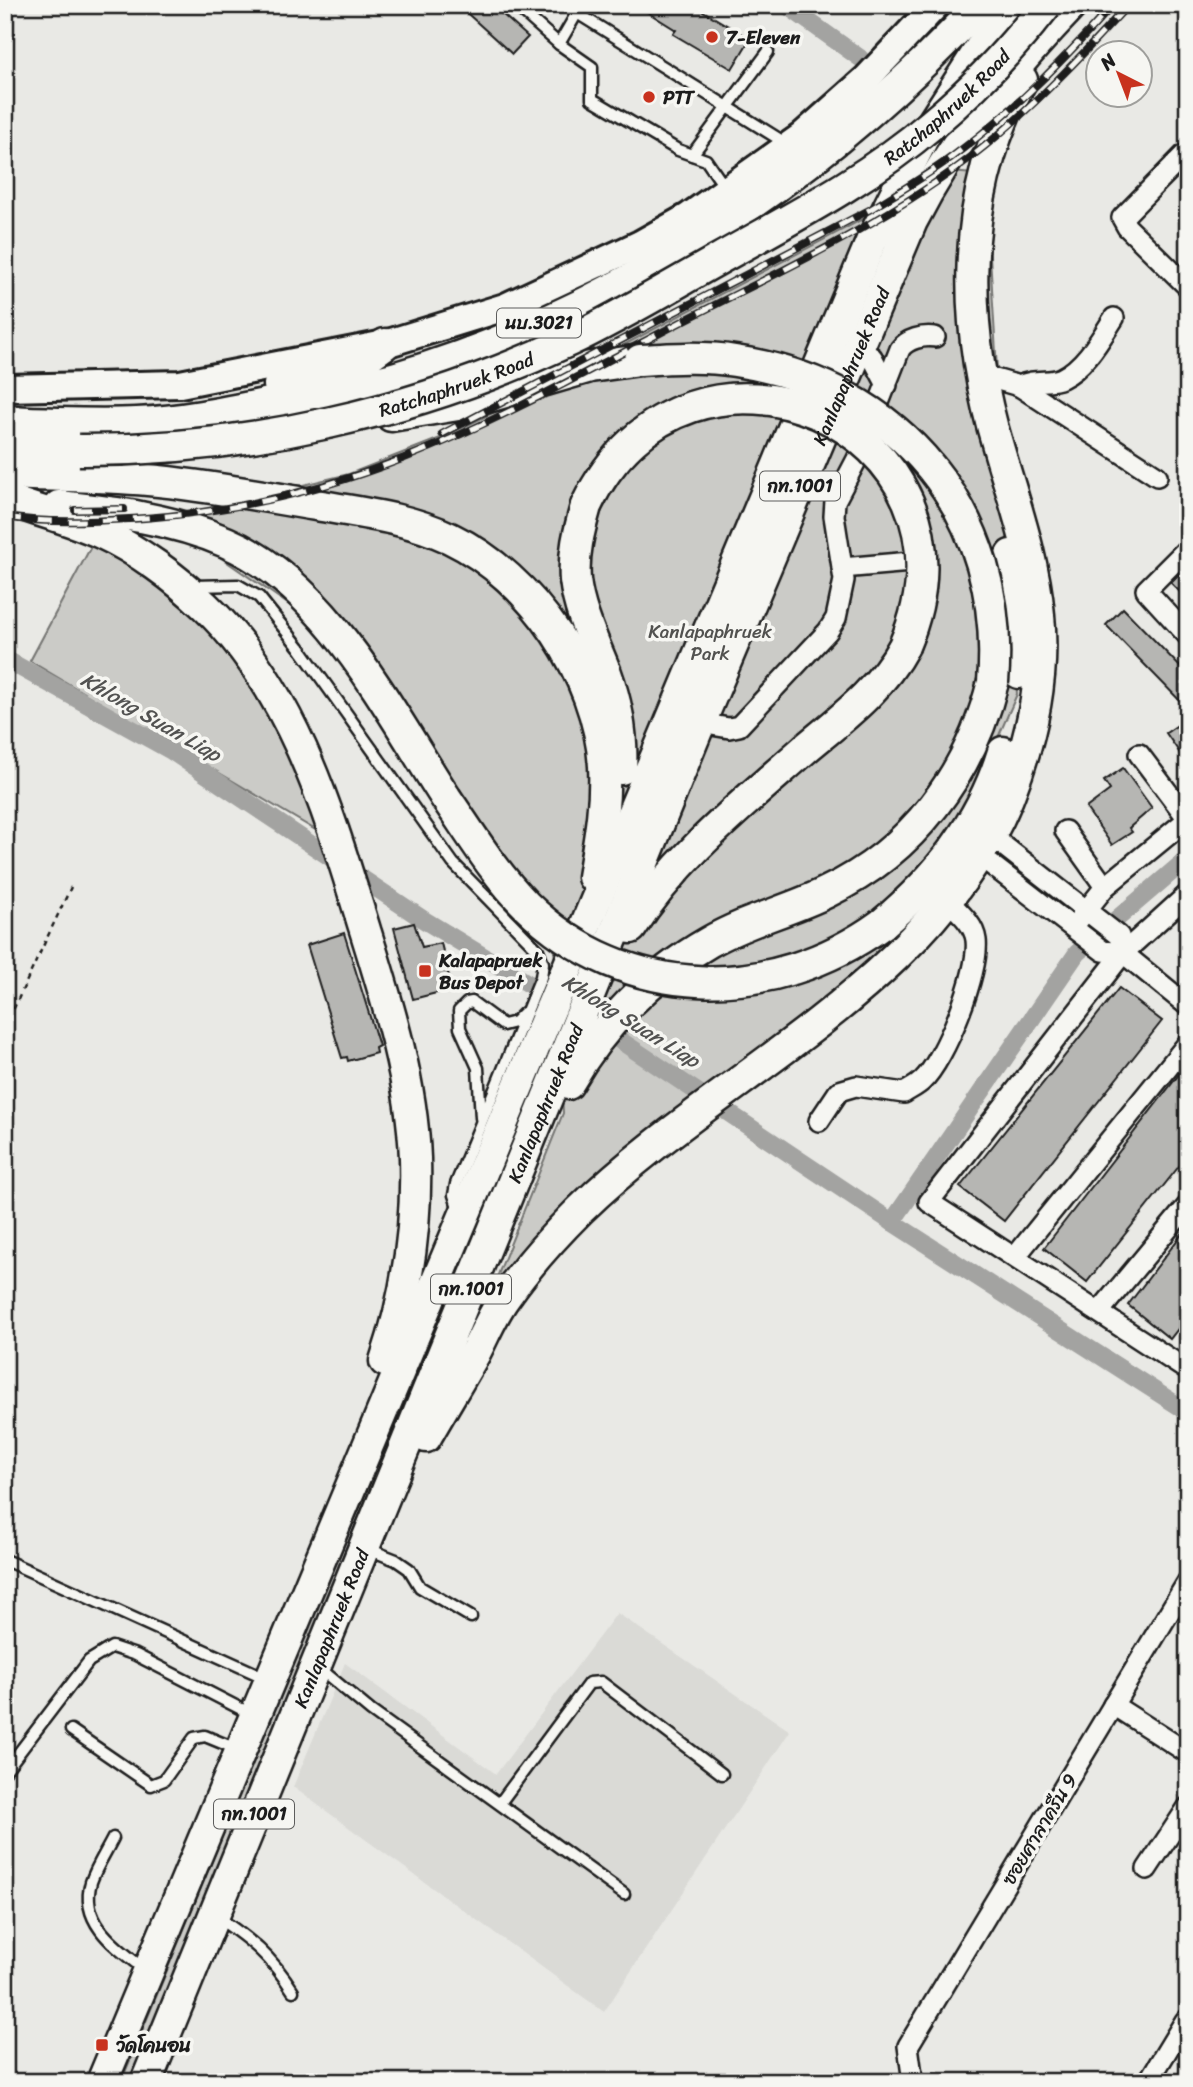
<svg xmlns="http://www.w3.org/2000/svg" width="1193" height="2087" font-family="Sriracha,'Playpen Sans Thai',sans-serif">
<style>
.built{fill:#dadad6}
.green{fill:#cbcbc7;stroke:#747472;stroke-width:2}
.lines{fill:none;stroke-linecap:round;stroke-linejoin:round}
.canal{stroke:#a3a3a1;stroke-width:18}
.building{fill:#b6b6b3;stroke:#1c1c1c;stroke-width:2}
.service-casing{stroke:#1c1c1c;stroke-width:15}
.minor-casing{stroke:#1c1c1c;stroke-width:24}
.secondary-casing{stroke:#1c1c1c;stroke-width:32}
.primary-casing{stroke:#1c1c1c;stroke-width:35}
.path{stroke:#1c1c1c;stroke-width:2.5;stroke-dasharray:5 5;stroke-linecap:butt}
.service{stroke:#f6f6f2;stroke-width:10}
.minor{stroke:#f6f6f2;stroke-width:19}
.secondary{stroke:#f6f6f2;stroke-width:26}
.primary{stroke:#f6f6f2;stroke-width:30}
.rail-casing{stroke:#1c1c1c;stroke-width:8}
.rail{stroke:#f6f6f2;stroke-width:5;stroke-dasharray:16;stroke-linecap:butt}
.primary-bridge-casing{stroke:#1c1c1c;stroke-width:35;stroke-linecap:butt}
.primary-bridge{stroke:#f6f6f2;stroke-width:30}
.poi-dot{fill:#c8321e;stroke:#f6f6f2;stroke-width:2.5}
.labels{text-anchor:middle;stroke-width:7;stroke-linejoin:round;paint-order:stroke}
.shield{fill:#f6f6f2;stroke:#5d5d5c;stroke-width:2}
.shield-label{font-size:18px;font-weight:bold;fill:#1c1c1c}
.poi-label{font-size:19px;font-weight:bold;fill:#1c1c1c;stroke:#f6f6f2;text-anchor:start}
.street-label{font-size:19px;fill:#1c1c1c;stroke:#f6f6f2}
.park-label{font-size:19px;fill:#51514f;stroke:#f6f6f2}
.water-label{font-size:21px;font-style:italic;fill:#525251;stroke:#f6f6f2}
</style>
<rect width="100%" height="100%" fill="#e9e9e5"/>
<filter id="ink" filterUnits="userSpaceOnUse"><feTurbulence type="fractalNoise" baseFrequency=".0143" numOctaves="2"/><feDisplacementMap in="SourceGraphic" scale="14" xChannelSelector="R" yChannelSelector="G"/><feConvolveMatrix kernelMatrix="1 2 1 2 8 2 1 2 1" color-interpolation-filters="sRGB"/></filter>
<g filter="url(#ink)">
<polygon class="built" points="617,1613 790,1731 604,2012 293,1787 345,1663 496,1774"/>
<g class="green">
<polygon points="939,171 985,175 1017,694 949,850 904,906 931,921 662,1146 481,1317 563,1113 560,1051 131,2082 121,2082 558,1021 553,928 334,636 168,521 223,504 349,474 443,437 523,398 863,219"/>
<polygon points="94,541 158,578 246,661 324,835 30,661"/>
</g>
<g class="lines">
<g class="canal">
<polyline points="786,5 860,58"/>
<polyline points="5,659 170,750 424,920 552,998"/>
<polyline points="600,1027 892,1222 1188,1412"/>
<polyline points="892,1222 1077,953 1188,858"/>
</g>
</g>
<g class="building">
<polygon points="458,5 492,5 528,37 512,54"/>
<polygon points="636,5 693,5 750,39 732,69 673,34 676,30"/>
<polygon points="1188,566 1188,600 1171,583"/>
<polygon points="1123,608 1188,675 1188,709 1106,625"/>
<polygon points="1188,718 1188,765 1166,733"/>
<polygon points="1123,768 1152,808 1129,828 1132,832 1112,845 1086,808 1110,790 1104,781"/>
<polygon points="414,923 422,947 441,943 452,989 413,999 394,928"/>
<polygon points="344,933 379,1046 375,1048 376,1053 348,1061 347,1057 342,1058 307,945"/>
<polygon points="1119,988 1162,1021 1004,1221 960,1187"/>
<polygon points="1188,1063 1188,1155 1087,1282 1044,1248"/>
<polygon points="1188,1226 1188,1316 1170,1339 1128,1305"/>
</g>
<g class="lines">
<g class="service-casing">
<g id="service">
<polyline points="515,5 559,44"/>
<polyline points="580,5 581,6"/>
<polyline points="692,155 768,52"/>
<polyline points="726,189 706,160 678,150 592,99 592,67 559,44 577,13 787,144"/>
<polyline points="193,586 238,585 259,597 299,647 453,863 538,950 543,963 541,977 456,1184 454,1195 459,1210"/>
<polyline points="481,1118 478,1068 460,1028 459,1011 467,1003 472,1002 503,1025 515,1022 524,1013"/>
<polyline points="368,1549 396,1560 409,1569 420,1587 471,1617"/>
<polyline points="5,1560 268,1679"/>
<polyline points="318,1667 371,1711 624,1894"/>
<polyline points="71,1730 151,1785 164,1780 194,1738 205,1736 239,1750"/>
<polyline points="5,1771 89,1661 112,1647 136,1655 253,1715"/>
<polyline points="500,1803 589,1683 601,1682 722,1774"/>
<path d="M113,1838c-7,14 -17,29 -22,44 -12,41 26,66 53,87"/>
<path d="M217,1917c34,23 54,39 76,74"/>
</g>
</g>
<g class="minor-casing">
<g id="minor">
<polyline points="1184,155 1122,218 1127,227 1188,287"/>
<polyline points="872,357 887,385"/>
<path d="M981,375l38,11c15,-8 31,-2 43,-8 23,-11 39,-40 52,-60"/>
<polyline points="1019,386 1157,476"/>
<polyline points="1188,548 1146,590 1188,636"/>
<polyline points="842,568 911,562"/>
<path d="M700,723l29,5 10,-2 89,-95 8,-13 8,-38 -10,-64 1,-15 22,-42 43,-110c7,-10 23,-14 35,-12"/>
<polyline points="1065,831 1105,887"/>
<polyline points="991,836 1119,936 1123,953"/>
<polyline points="980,856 1103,951 1123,953 1188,1006"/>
<polyline points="1188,894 1123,953 929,1202 1184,1368 1188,1363"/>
<polyline points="1073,927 1105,887 1188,819 1139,754"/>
<path d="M819,1121l20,-30 17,-5 48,7c6,-4 13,-7 18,-12 23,-21 58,-110 54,-141 -2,-16 -17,-28 -28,-39"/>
<polyline points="1015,1257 1188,1043"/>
<polyline points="1099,1312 1188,1205"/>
<polyline points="1113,1705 1188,1753"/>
<polyline points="1147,1869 1188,1807"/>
<polyline points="913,2082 908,2046 1188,1581"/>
<polyline points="1148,2082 1185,2021"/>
</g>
</g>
<g class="secondary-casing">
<polyline id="secondary" points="5,388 180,384 385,344 505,307 640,244 688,217 802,136 866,79 936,5"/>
</g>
<g class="primary-casing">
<g id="primary">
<polyline points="279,385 371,354 385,344"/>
<polyline points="391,416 464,404 590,367 640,360"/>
<path d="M5,421c44,2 88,4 132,2 52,-2 102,-14 152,-24 36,-7 74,-12 108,-22 223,-66 426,-203 583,-372"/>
<polyline points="5,446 79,450"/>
<path d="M5,474c48,2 96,2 143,6 57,5 113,16 168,25 46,8 92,13 134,33 83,40 148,137 154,228 2,38 -5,74 -11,111"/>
<path d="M11,501c30,11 62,19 90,32 37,17 75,45 104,73 89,84 125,211 160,324 23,74 47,150 50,228 2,69 -8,138 -30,203"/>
<path d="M59,506c56,6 114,13 167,36 101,43 162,167 220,256"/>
<path d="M586,506c-7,25 -13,48 -11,74 4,33 19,62 31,93 11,30 17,63 15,96"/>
<polyline points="1011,555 1019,673"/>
<path d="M882,924c56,-47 99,-101 121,-172"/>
<path d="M631,928c46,-72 111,-123 174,-179 37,-31 76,-60 99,-103"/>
<path d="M568,1084c34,-59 83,-109 141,-142 38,-22 80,-31 118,-50 86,-41 143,-118 166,-210"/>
<path d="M426,1437c16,-28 33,-56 49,-84 10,-19 18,-40 31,-57 21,-30 48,-60 74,-86 140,-137 350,-223 428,-412 23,-57 37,-121 31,-183 -5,-57 -24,-110 -40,-165 -37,-122 -41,-256 23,-370"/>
<polyline points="102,2082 871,242 924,136 1008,5"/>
<path id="s1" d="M146,2082l554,-1359 212,-502c41,-81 97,-150 160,-216"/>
</g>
</g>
<polyline class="path" points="5,1027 71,887"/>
<use href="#service" class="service"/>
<use href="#minor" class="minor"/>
<use href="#secondary" class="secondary"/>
<use href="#primary" class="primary"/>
<g class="rail-casing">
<g id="rail">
<path d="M442,434l429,-225c31,-19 62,-37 90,-59 56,-42 105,-93 152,-145"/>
<polyline points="75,510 124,509"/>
<path d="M5,517c46,7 95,4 140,1 203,-15 342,-93 517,-186 114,-60 236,-112 335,-196 47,-40 89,-85 131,-131"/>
</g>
</g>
<use href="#rail" class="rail"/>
<g class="primary-bridge-casing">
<g id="primary-bridge">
<path d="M640,360c32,-2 64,-4 95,1 166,24 272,154 258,321"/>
<path id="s2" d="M79,450c168,1 338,-38 490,-109 51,-24 100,-54 150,-82 73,-41 149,-80 213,-135 42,-35 80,-76 114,-119"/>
<path d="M586,506c101,-214 412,-79 318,140"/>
<path d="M446,798c25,36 48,75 80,107 100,98 246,99 356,19"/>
</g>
</g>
<use href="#primary-bridge" class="primary-bridge"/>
</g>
</g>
<g class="poi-dot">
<circle cx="712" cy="37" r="7"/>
<circle cx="649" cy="97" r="7"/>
<rect x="418" y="964" width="14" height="14" rx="3.5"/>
<rect x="95" y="2038" width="14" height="14" rx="3.5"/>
</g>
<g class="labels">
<g class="shield">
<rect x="497" y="308.5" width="84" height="29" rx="5"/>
<rect x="760" y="471.5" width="80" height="29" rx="5"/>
<rect x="431" y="1274.5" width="80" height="29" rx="5"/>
<rect x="214" y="1799.5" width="80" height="29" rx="5"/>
</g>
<g class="shield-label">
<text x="539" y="329">นบ.3021</text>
<text x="800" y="492">กท.1001</text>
<text x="471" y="1295">กท.1001</text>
<text x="254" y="1820">กท.1001</text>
</g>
<g class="poi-label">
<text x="726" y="44">7-Eleven</text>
<text x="663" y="104">PTT</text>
<text x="439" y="967">Kalapapruek<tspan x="439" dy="22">Bus Depot</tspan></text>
<text x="116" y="2052">วัดโคนอน</text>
</g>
<g class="street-label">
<text dy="7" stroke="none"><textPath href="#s2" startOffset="952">Ratchaphruek Road</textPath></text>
<text dy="7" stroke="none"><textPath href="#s1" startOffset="1855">Kanlapaphruek Road</textPath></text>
<text dy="7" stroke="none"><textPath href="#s2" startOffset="385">Ratchaphruek Road</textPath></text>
<text dy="7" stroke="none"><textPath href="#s1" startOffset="1057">Kanlapaphruek Road</textPath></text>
<text dy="7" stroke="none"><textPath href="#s1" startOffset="490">Kanlapaphruek Road</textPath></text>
<text transform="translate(1039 1829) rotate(-59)" y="7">ซอยศาลาครืน 9</text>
</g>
<g class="park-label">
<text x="710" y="638">Kanlapaphruek<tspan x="710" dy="22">Park</tspan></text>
</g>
<g class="water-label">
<text transform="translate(151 717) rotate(30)" y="7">Khlong Suan Liap</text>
<text transform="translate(631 1021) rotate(32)" y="7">Khlong Suan Liap</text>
</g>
</g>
<rect width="1193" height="2087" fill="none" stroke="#f6f6f2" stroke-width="28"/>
<rect x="14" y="14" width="1165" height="2059" fill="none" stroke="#1c1c1c" stroke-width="2.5" filter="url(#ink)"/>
<g transform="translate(1119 74) rotate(318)"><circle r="33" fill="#f6f6f2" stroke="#9f9f9c" stroke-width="2"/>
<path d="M0-5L12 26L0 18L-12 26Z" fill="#c8321e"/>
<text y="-10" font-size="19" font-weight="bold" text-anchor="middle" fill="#1c1c1c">N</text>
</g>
</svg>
